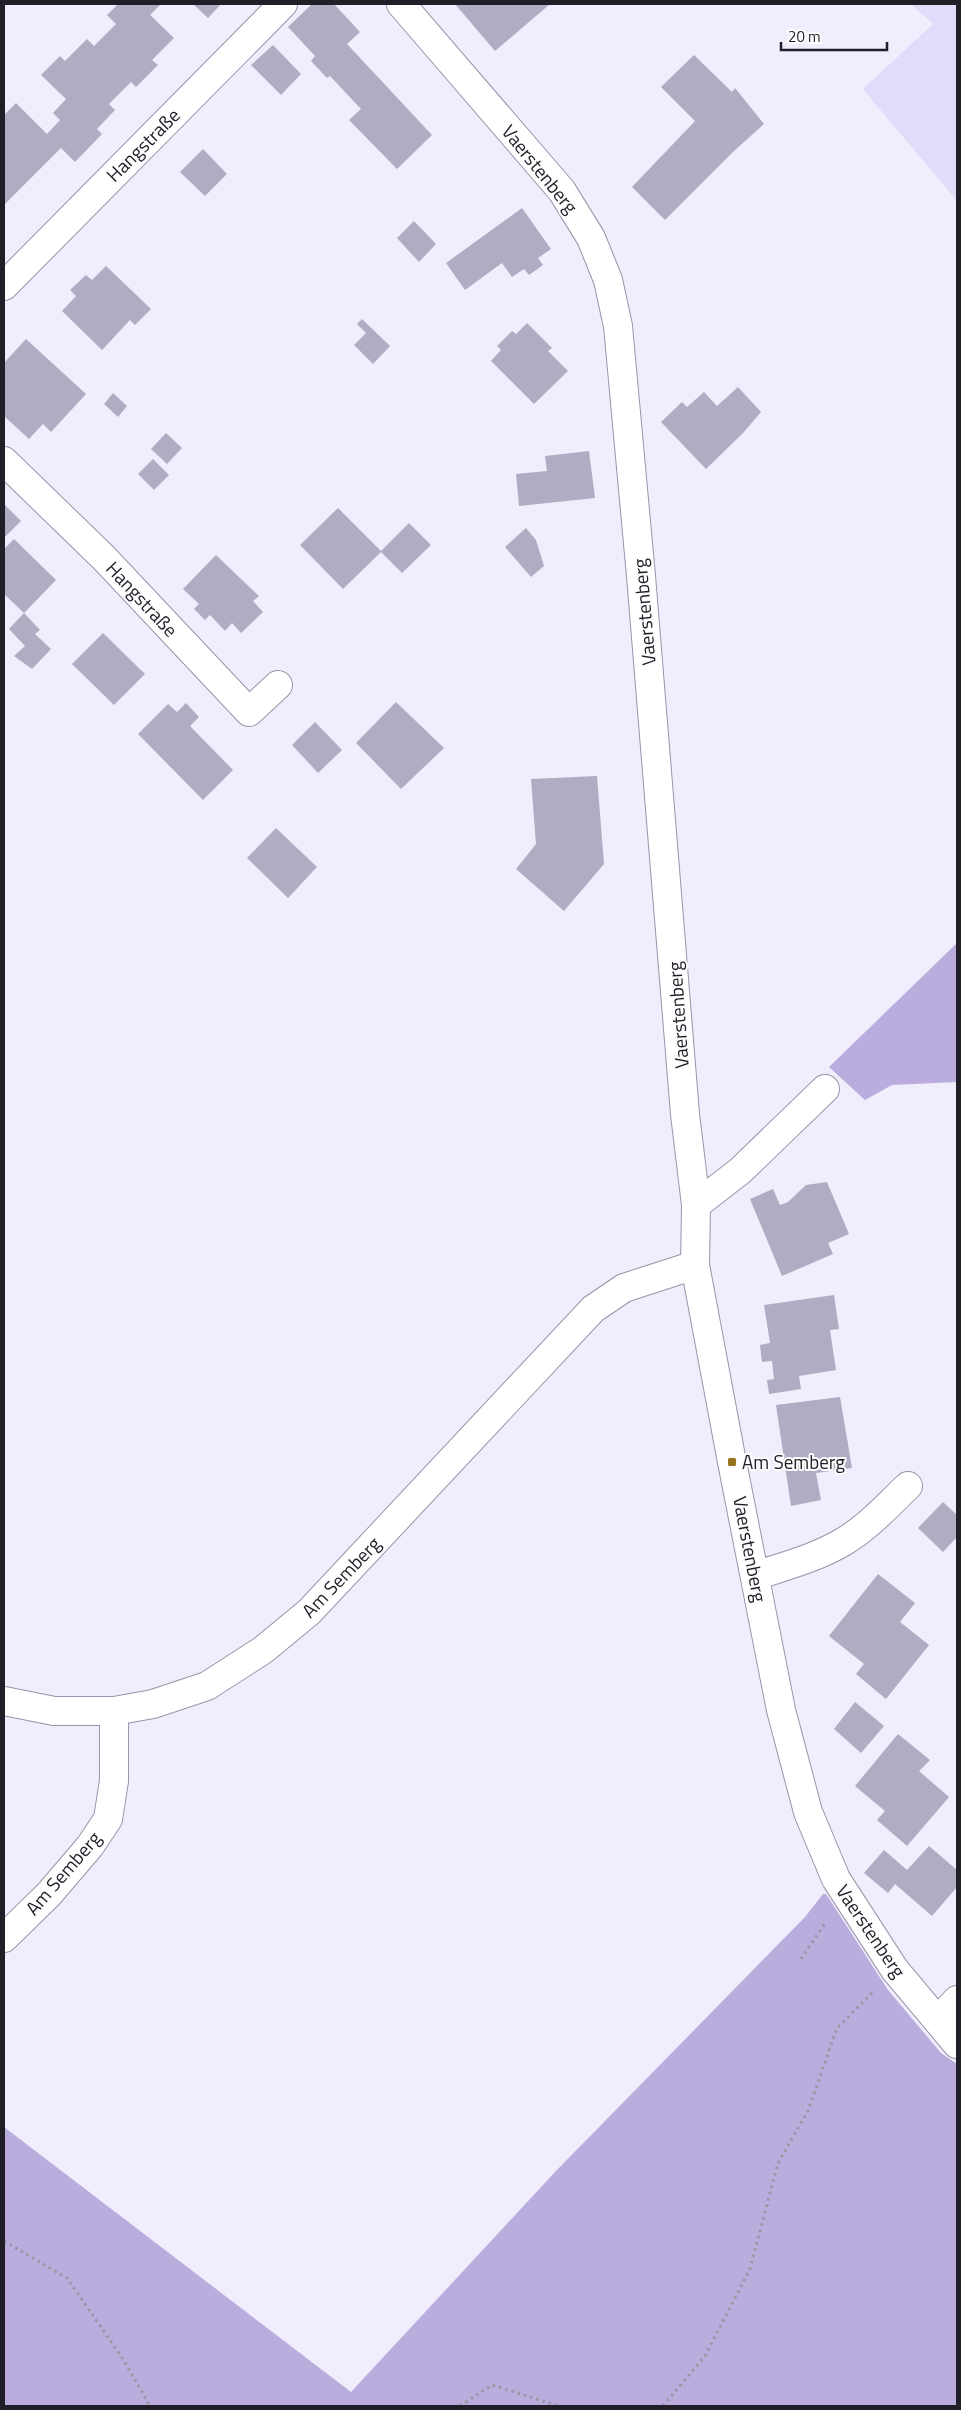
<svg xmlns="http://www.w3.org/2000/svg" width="961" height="2410" font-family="'Titillium Web',sans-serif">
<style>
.green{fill:#e3dbfa}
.forest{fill:#baadde}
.building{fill:#b1acc3}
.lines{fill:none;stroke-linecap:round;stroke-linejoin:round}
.minor-casing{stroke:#9994aa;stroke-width:30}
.path{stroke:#9a97a4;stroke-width:3;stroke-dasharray:2.5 4;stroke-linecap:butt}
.minor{stroke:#fff;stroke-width:28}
.poi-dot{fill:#95741c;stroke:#fdfdfd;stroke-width:2}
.labels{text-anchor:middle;stroke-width:4;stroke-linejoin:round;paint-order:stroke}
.street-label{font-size:19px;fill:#201e27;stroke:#fdfdfd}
.poi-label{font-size:19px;fill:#201e27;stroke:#fdfdfd;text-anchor:start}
</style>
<rect width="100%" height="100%" fill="#f0edfc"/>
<polygon class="green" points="911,4 957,4 957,201 863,89 933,24"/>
<g class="forest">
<polygon points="957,943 957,1082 892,1085 865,1100 829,1067"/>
<polygon points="823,1894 826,1894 888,1990 941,2053 957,2064 957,2406 4,2406 4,2127 351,2392 555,2172 805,1917"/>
</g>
<g class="building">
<polygon points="118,4 161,4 150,15 174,38 152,60 158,65 136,87 131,82 109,104 115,110 97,129 102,134 75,162 61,148 4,205 4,115 16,103 47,134 60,120 53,113 66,99 41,75 60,56 65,61 87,39 94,46 116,24 107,15"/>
<polygon points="193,4 221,4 208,18"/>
<polygon points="312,4 334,4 360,32 347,44 432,135 397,169 349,120 361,109 330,76 327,78 311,61 315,56 288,27"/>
<polygon points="455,4 550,4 495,51"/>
<polygon points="273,45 301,74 281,95 251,65"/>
<polygon points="694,55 732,92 735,88 764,124 734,151 665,220 632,187 695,121 661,87"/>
<polygon points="203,149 227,174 205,196 180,172"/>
<polygon points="522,208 551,249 538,258 543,265 529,275 524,269 512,277 502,263 465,290 446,263"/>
<polygon points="414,221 436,244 419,262 397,238"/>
<polygon points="106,266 151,309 135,325 130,320 102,350 62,311 76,296 70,290 86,275 92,280"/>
<polygon points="362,319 390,346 373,364 354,345 366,333 357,324"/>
<polygon points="527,323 552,348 548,351 568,371 534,404 491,361 501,350 497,346 512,331 516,334"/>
<polygon points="26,339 86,394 51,432 43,424 29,439 4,416 4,363"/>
<polygon points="738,387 761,412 743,433 706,469 661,422 682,402 687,407 704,392 717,406"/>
<polygon points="113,393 127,406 118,417 104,404"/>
<polygon points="166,433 182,448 167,464 151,449"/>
<polygon points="589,451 595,498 519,506 516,474 547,471 545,456"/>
<polygon points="153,459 169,475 154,490 138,474"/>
<polygon points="4,504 21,521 4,538"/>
<polygon points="338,508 381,551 409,523 431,545 402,573 381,552 343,589 300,545"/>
<polygon points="526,528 536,540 544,566 531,577 505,547"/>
<polygon points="14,539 56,580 24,613 4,594 4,547 5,548"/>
<polygon points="216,555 259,596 253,601 263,612 241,633 232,623 225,631 210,615 205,620 194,609 199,604 183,589"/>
<polygon points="24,613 40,630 35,634 51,649 32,669 14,656 25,646 9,629"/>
<polygon points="103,633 145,674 114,705 72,664"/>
<polygon points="396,702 444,748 401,789 356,743"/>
<polygon points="186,703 199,717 190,726 233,770 203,800 138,734 168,704 177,712"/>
<polygon points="315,722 342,750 318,773 292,745"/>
<polygon points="597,776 604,864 564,911 516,869 536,844 531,779"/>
<polygon points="276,828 317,867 288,898 247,858"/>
<polygon points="827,1182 849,1234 828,1243 833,1254 782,1276 750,1199 773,1189 780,1205 788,1202 806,1185"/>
<polygon points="834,1295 839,1329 830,1330 836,1370 799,1376 801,1389 769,1394 767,1380 774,1379 772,1361 762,1362 760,1345 770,1343 764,1305"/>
<polygon points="840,1397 852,1468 816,1473 821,1500 791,1506 776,1405"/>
<polygon points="943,1502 957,1515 957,1537 943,1552 918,1528"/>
<polygon points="878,1574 915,1603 900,1622 929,1645 886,1699 856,1674 864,1664 829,1636"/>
<polygon points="855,1702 884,1726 861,1753 834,1729"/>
<polygon points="898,1734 930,1760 919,1771 949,1797 907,1846 877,1820 885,1811 855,1786"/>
<polygon points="929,1846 957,1870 957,1887 932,1916 895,1884 888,1893 864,1873 884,1850 907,1870"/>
</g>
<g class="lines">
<g class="minor-casing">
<g id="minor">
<polyline points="401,4 562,191 591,238 608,280 618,326 641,576 685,1114 696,1205 695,1265 732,1462 781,1710 808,1812 836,1879 895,1970 957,2044"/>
<polyline points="4,286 283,4"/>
<polyline points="4,461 104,558 249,712 278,685"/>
<polyline points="696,1205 740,1171 825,1089"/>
<path d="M755,1576c30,-10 61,-18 88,-34 24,-14 44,-36 65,-56"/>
<polyline points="4,1701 54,1711 114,1711 153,1704 207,1686 263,1650 309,1612 593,1309 624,1288 695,1265"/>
<polyline points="4,1938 49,1894 90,1846 108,1819 114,1781 114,1711"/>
<polyline points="938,2020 957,2000"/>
</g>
</g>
<g class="path">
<polyline points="801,1959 826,1922"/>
<polyline points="4,2241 67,2278 123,2359 150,2406"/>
<polyline points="460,2406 492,2385 559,2406"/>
<polyline points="663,2406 705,2356 750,2269 778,2163 808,2111 837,2028 873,1992"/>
</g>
<use href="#minor" class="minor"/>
</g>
<rect class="poi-dot" x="727" y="1457" width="10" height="10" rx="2.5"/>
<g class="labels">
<g class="street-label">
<text transform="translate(143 145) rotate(-45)" y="7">Hangstraße</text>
<text transform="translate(540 169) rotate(51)" y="7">Vaerstenberg</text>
<text transform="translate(142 599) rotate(47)" y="7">Hangstraße</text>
<text transform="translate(644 612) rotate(-95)" y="7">Vaerstenberg</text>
<text transform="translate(678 1015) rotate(-94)" y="7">Vaerstenberg</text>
<text transform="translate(750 1549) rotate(79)" y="7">Vaerstenberg</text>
<text transform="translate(341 1577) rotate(-46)" y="7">Am Semberg</text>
<text transform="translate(63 1873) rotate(-49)" y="7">Am Semberg</text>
<text transform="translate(871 1931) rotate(56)" y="7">Vaerstenberg</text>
</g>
<g class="poi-label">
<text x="742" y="1469">Am Semberg</text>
</g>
</g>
<rect width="961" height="2410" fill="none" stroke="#201e27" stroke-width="10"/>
<path d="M781 42v8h106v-8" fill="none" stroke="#201e27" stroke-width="2.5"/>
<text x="788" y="42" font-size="15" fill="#201e27" stroke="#fdfdfd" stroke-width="4" paint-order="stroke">20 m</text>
</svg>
